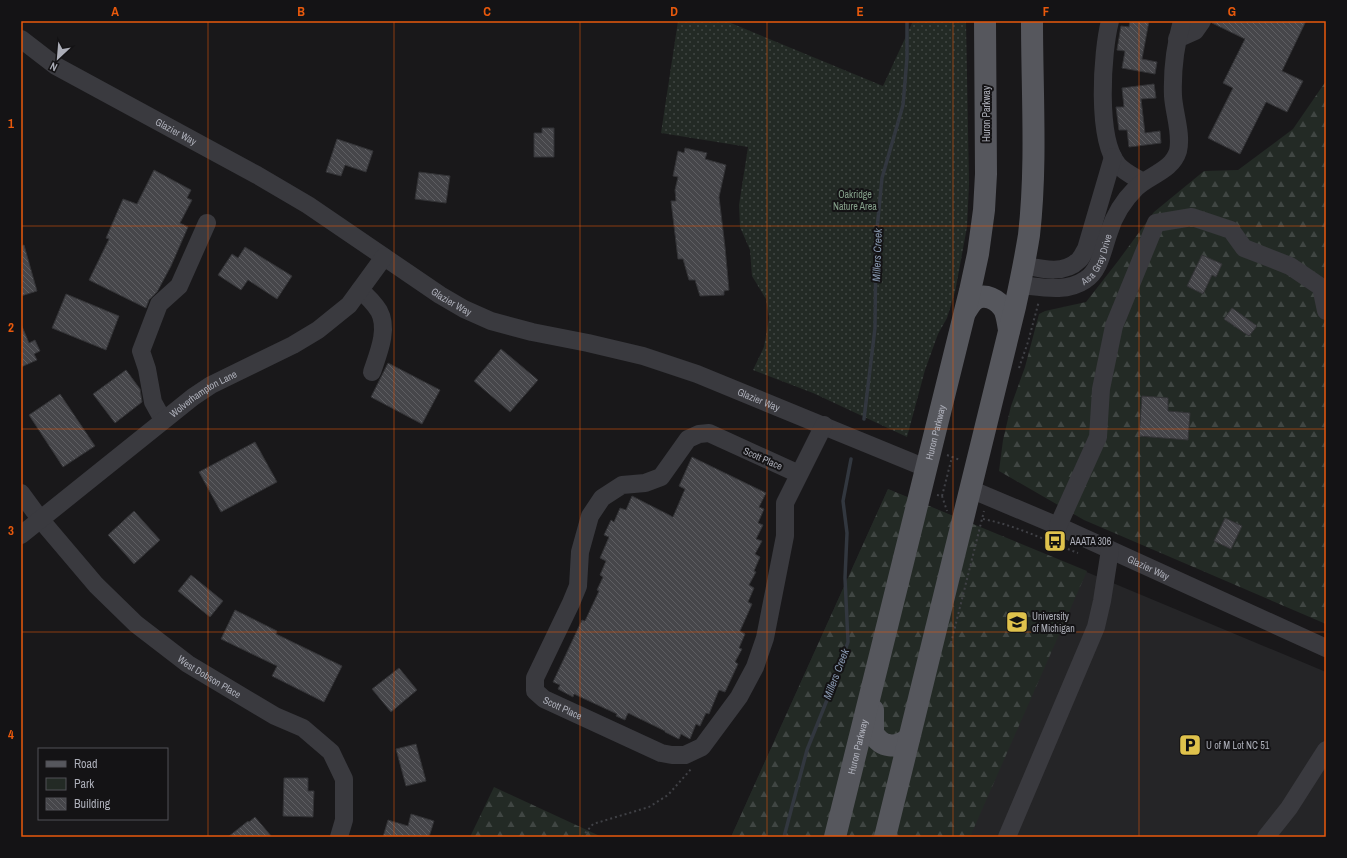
<svg xmlns="http://www.w3.org/2000/svg" width="1347" height="858" font-family="'Archivo Narrow',sans-serif">
<style>
.built{fill:#252527}
.green{fill:url(#green-dots)}
.forest{fill:url(#forest-firs)}
.lines{fill:none;stroke-linecap:round;stroke-linejoin:round}
.stream{stroke:#32373f;stroke-width:3.5}
.building{fill:url(#building-back-hatch);stroke:#333336}
.path{stroke:#404146;stroke-width:2;stroke-dasharray:2 3;stroke-linecap:butt}
.minor{stroke:#3a3a3f;stroke-width:18}
.major{stroke:#56575d;stroke-width:22}
.grid{fill:none;stroke:#e8590c;stroke-width:1;stroke-opacity:0.55}
.labels{text-anchor:middle;stroke-width:4;stroke-linejoin:round;paint-order:stroke}
.street-label{font-size:10px;fill:#acaeb8;stroke:#141315}
.park-label{font-size:10px;fill:#85a18b;stroke:#141315}
.poi-label{font-size:10px;fill:#acaeb8;stroke:#141315;text-anchor:start}
.water-label{font-size:11px;font-style:italic;fill:#8797af;stroke:#141315}
.neatline{fill:none;stroke:#e8590c;stroke-width:1.5}
.grid-label{font-size:13px;text-anchor:middle;font-weight:bold;fill:#e8590c}
</style>
<defs>
<pattern id="green-dots" width="8" height="8" patternUnits="userSpaceOnUse"><rect width="8" height="8" fill="#232a25"/><path d="M2 2h.1M6 6h.1" fill="none" stroke="#404643" stroke-width="1.8" stroke-linecap="round"/></pattern>
<pattern id="forest-firs" width="22" height="20" patternUnits="userSpaceOnUse"><rect width="22" height="20" fill="#232a25"/><path d="M5 1l3.5 6h-7zM16 11l3.5 6h-7z" fill="#404643"/></pattern>
<pattern id="building-back-hatch" width="6" height="6" patternUnits="userSpaceOnUse"><rect width="6" height="6" fill="#46464a"/><path d="M-1 5l2 2M0 0l6 6M5-1l2 2" fill="none" stroke="#5e5e62"/></pattern>
</defs>
<rect width="100%" height="100%" fill="#19181a"/>
<polygon class="built" points="888,489 1326,672 1326,837 731,837"/>
<polygon class="green" points="678,21 726,21 883,86 913,21 966,21 969,184 967,227 955,292 947,318 938,334 925,370 907,437 813,393 753,370 764,347 769,318 766,299 752,276 750,250 740,227 739,205 748,147 661,133"/>
<g class="forest">
<polygon points="1326,81 1326,624 1084,520 999,471 1003,440 1011,406 1025,367 1039,314 1045,311 1086,302 1118,261 1154,212 1204,171 1238,170 1293,129"/>
<polygon points="888,489 1087,571 970,837 731,837"/>
<polygon points="494,787 602,837 470,837"/>
</g>
<g class="lines">
<g class="stream">
<polyline points="864,419 875,328 876,239 882,178 903,105 907,58 907,21"/>
<polyline points="784,837 807,750 831,690 848,642 845,578 847,533 843,501 851,459"/>
</g>
</g>
<g class="building">
<polygon points="1130,21 1149,21 1142,59 1157,62 1155,74 1122,68 1125,51 1117,50 1121,26 1129,27"/>
<polygon points="1212,21 1306,21 1282,71 1303,81 1287,112 1266,102 1240,154 1208,138 1233,88 1223,83 1245,39 1212,23"/>
<polygon points="1154,84 1156,98 1141,99 1145,133 1160,131 1161,143 1129,147 1127,130 1119,130 1116,107 1124,107 1122,88"/>
<polygon points="542,128 554,128 554,157 534,157 534,133 542,133"/>
<polygon points="337,139 373,151 366,172 345,165 341,176 326,172"/>
<polygon points="685,148 707,153 705,159 726,165 719,197 725,247 729,290 724,291 724,295 700,296 695,280 689,280 683,259 678,259 671,201 676,201 675,190 678,177 673,176 678,151 684,153"/>
<polygon points="154,170 191,190 187,198 192,200 180,223 188,227 171,266 157,292 149,300 146,308 89,280 109,239 106,238 123,199 137,204"/>
<polygon points="419,172 450,176 446,203 415,199"/>
<polygon points="24,245 37,291 21,296 21,246"/>
<polygon points="245,247 292,276 277,299 248,280 241,290 218,275 232,254 238,258"/>
<polygon points="1202,255 1222,264 1216,277 1212,275 1203,294 1187,286"/>
<polygon points="66,294 119,316 106,350 52,328"/>
<polygon points="1232,308 1257,326 1249,336 1224,319"/>
<polygon points="21,324 29,343 35,340 40,351 34,354 37,360 21,367"/>
<polygon points="501,349 538,380 510,412 474,381"/>
<polygon points="388,363 440,390 422,424 371,397"/>
<polygon points="126,370 140,389 142,402 115,423 93,394"/>
<polygon points="60,394 95,446 63,467 29,415"/>
<polygon points="1142,396 1168,398 1168,411 1190,413 1188,440 1139,436"/>
<polygon points="255,442 277,482 221,512 199,472"/>
<polygon points="692,457 766,493 759,507 764,509 758,523 763,525 756,539 762,541 755,554 760,557 754,571 756,572 749,585 754,588 748,602 752,604 740,631 745,634 739,648 742,649 735,662 738,664 725,692 719,690 709,714 706,713 700,726 696,724 690,739 681,734 679,739 665,732 665,731 628,713 625,720 616,716 617,714 574,694 573,697 558,689 560,685 553,682 582,620 585,621 599,591 597,590 603,577 600,575 606,561 600,558 609,537 604,535 611,520 614,522 620,508 626,510 632,496 673,517 685,489 679,486"/>
<polygon points="134,511 160,540 134,564 108,535"/>
<polygon points="1225,518 1242,526 1231,549 1214,541"/>
<polygon points="191,575 223,601 210,617 178,591"/>
<polygon points="235,610 277,631 276,634 342,666 324,702 272,676 277,666 221,639"/>
<polygon points="399,668 417,690 391,712 372,689"/>
<polygon points="416,744 426,781 406,786 396,749"/>
<polygon points="284,778 308,778 308,791 314,791 313,817 283,816"/>
<polygon points="411,814 434,821 429,837 383,837 388,820 408,826"/>
<polygon points="255,817 272,837 228,837 248,821 249,822"/>
</g>
<g class="lines">
<g class="path">
<polyline points="1019,368 1028,342 1039,301"/>
<polyline points="947,455 960,460"/>
<polyline points="937,495 942,496 947,511"/>
<polyline points="942,496 952,457"/>
<path d="M983,519c32,6 64,22 95,34"/>
<polyline points="951,643 984,511"/>
<polyline points="582,837 593,824 649,807 668,795 691,769"/>
</g>
<g class="minor">
<path d="M1110,21c-8,31 -14,118 8,144 6,7 17,12 25,17"/>
<path id="s1" d="M21,39l35,27 201,109 51,30 132,90 24,14 27,12 41,11 56,11 55,13 54,18 229,94"/>
<polyline points="1177,39 1195,31 1202,21"/>
<path d="M1024,265c18,4 40,10 55,-5 3,-3 5,-8 7,-11l27,-92"/>
<path id="s2" d="M1020,285c21,2 46,8 65,-5 15,-9 18,-32 24,-48 5,-16 15,-32 27,-44 13,-13 36,-17 42,-37 4,-17 -4,-38 -5,-55 -1,-26 2,-50 9,-75"/>
<path d="M360,290c7,6 14,13 19,21 10,18 -1,43 -7,61"/>
<polyline points="163,420 153,402 147,369 141,351 159,304 179,286 207,223"/>
<path id="s3" d="M799,474l-90,-41 -10,1 -11,5 -27,38 -16,6 -23,2 -20,13 -12,18 -10,36 -2,34 -7,17 -36,75v13l9,8 117,54 11,2h13l17,-8 37,-50 16,-30 10,-29 20,-102v-33l39,-78"/>
<path id="s4" d="M970,489l88,37 268,122"/>
<path id="s5" d="M21,493l19,26 56,66 40,39 52,40 87,52 28,12 28,24 13,27v41l-5,17"/>
<polyline points="1058,526 1098,437 1101,389 1114,326 1156,223 1192,217 1231,230 1244,248 1290,266 1321,287 1326,311"/>
<path id="s6" d="M21,535l172,-138 18,-12 82,-40 25,-15 31,-25 35,-48"/>
<polyline points="1007,837 1096,627 1102,601 1110,550"/>
<polyline points="1266,837 1289,808 1326,750"/>
</g>
<g class="major">
<path d="M966,311c2,-3 4,-7 7,-10 11,-10 26,-1 32,10 2,6 3,12 4,19"/>
<path d="M873,710v23c8,15 24,16 36,5"/>
<path id="s7" d="M835,837l135,-546 8,-37 6,-44 2,-36 -1,-153"/>
<path d="M885,837l130,-530c5,-23 10,-47 14,-72 8,-70 3,-143 3,-214"/>
</g>
</g>
<path class="grid" d="M208,21v816M394,21v816M580,21v816M767,21v816M953,21v816M1139,21v816M21,226h1305M21,429h1305M21,632h1305"/>
<defs>
<g id="bus-square" transform="scale(1.15)"><rect x="-9" y="-9" width="18" height="18" rx="4" fill="#dfc24c" stroke="#141315"/><path d="M-5-6H5V4H4V6H2V4H-2V6H-4V4H-5ZM-3.5-4V0h7V-4ZM-3.5 1.2v1.5H-2V1.2ZM2 1.2v1.5H3.5V1.2Z" fill="#111"/></g>
<g id="university-square" transform="scale(1.15)"><rect x="-9" y="-9" width="18" height="18" rx="4" fill="#dfc24c" stroke="#141315"/><path d="M0-5L7-2L0 1L-7-2ZM-4 1L0 2.5L4 1V4Q0 6-4 4Z" fill="#111"/></g>
<g id="parking-square" transform="scale(1.15)"><rect x="-9" y="-9" width="18" height="18" rx="4" fill="#dfc24c" stroke="#141315"/><path d="M-3.5-5.5H1a3.5 3.5 0 0 1 0 7H-1V5.5H-3.5ZM-1-3.4V-.6H.8a1.4 1.4 0 0 0 0-2.8Z" fill="#111"/></g>
</defs>
<g fill-rule="evenodd">
<use href="#bus-square" x="1055" y="541"/>
<use href="#university-square" x="1017" y="622"/>
<use href="#parking-square" x="1190" y="745"/>
</g>
<g class="labels">
<g class="street-label">
<text transform="translate(986 114) rotate(-90)" y="4">Huron Parkway</text>
<text dy="4" stroke="none"><textPath href="#s1" startOffset="181">Glazier Way</textPath></text>
<text dy="4" stroke="none"><textPath href="#s2" startOffset="91">Asa Gray Drive</textPath></text>
<text dy="4" stroke="none"><textPath href="#s1" startOffset="505">Glazier Way</textPath></text>
<text dy="4" stroke="none"><textPath href="#s6" startOffset="231">Wolverhampton Lane</textPath></text>
<text dy="4" stroke="none"><textPath href="#s1" startOffset="829">Glazier Way</textPath></text>
<text dy="4" stroke="none"><textPath href="#s7" startOffset="417">Huron Parkway</textPath></text>
<text transform="translate(763 458) rotate(24)" y="4">Scott Place</text>
<text dy="4" stroke="none"><textPath href="#s4" startOffset="195">Glazier Way</textPath></text>
<text dy="4" stroke="none"><textPath href="#s5" startOffset="265">West Dobson Place</textPath></text>
<text dy="4" stroke="none"><textPath href="#s3" startOffset="472">Scott Place</textPath></text>
<text dy="4" stroke="none"><textPath href="#s7" startOffset="93">Huron Parkway</textPath></text>
</g>
<g class="park-label">
<text x="855" y="198">Oakridge<tspan x="855" dy="12">Nature Area</tspan></text>
</g>
<g class="poi-label">
<text x="1070" y="545">AAATA 306</text>
<text x="1032" y="620">University<tspan x="1032" dy="12">of Michigan</tspan></text>
<text x="1206" y="749">U of M Lot NC 51</text>
</g>
<g class="water-label">
<text transform="translate(877 255) rotate(-88)" y="4">Millers Creek</text>
<text transform="translate(836 674) rotate(-69)" y="4">Millers Creek</text>
</g>
</g>
<rect width="1347" height="858" fill="none" stroke="#141315" stroke-width="44"/>
<rect x="38" y="748" width="130" height="72" fill="#141315" stroke="#515156"/>
<rect x="46" y="761" width="20" height="6" fill="#56575d" stroke="#515156"/>
<text x="74" y="768" font-size="12" fill="#acaeb8">Road</text>
<rect x="46" y="778" width="20" height="12" fill="#232a25" stroke="#515156"/>
<text x="74" y="788" font-size="12" fill="#acaeb8">Park</text>
<rect x="46" y="798" width="20" height="12" fill="url(#building-back-hatch)" stroke="#515156"/>
<text x="74" y="808" font-size="12" fill="#acaeb8">Building</text>
<g transform="translate(58 58) rotate(206)" stroke="#141315" stroke-width="3" paint-order="stroke">
<path d="M0-3L7 15L0 10L-7 15Z" fill="#acaeb8"/>
<text y="-6" font-size="11" font-weight="bold" text-anchor="middle" fill="#acaeb8">N</text>
</g>
<rect x="22" y="22" width="1303" height="814" class="neatline"/>
<g class="grid-label">
<text x="115" y="16">A</text>
<text x="301" y="16">B</text>
<text x="487" y="16">C</text>
<text x="674" y="16">D</text>
<text x="860" y="16">E</text>
<text x="1046" y="16">F</text>
<text x="1232" y="16">G</text>
<text x="11" y="128">1</text>
<text x="11" y="332">2</text>
<text x="11" y="535">3</text>
<text x="11" y="739">4</text>
</g>
</svg>
